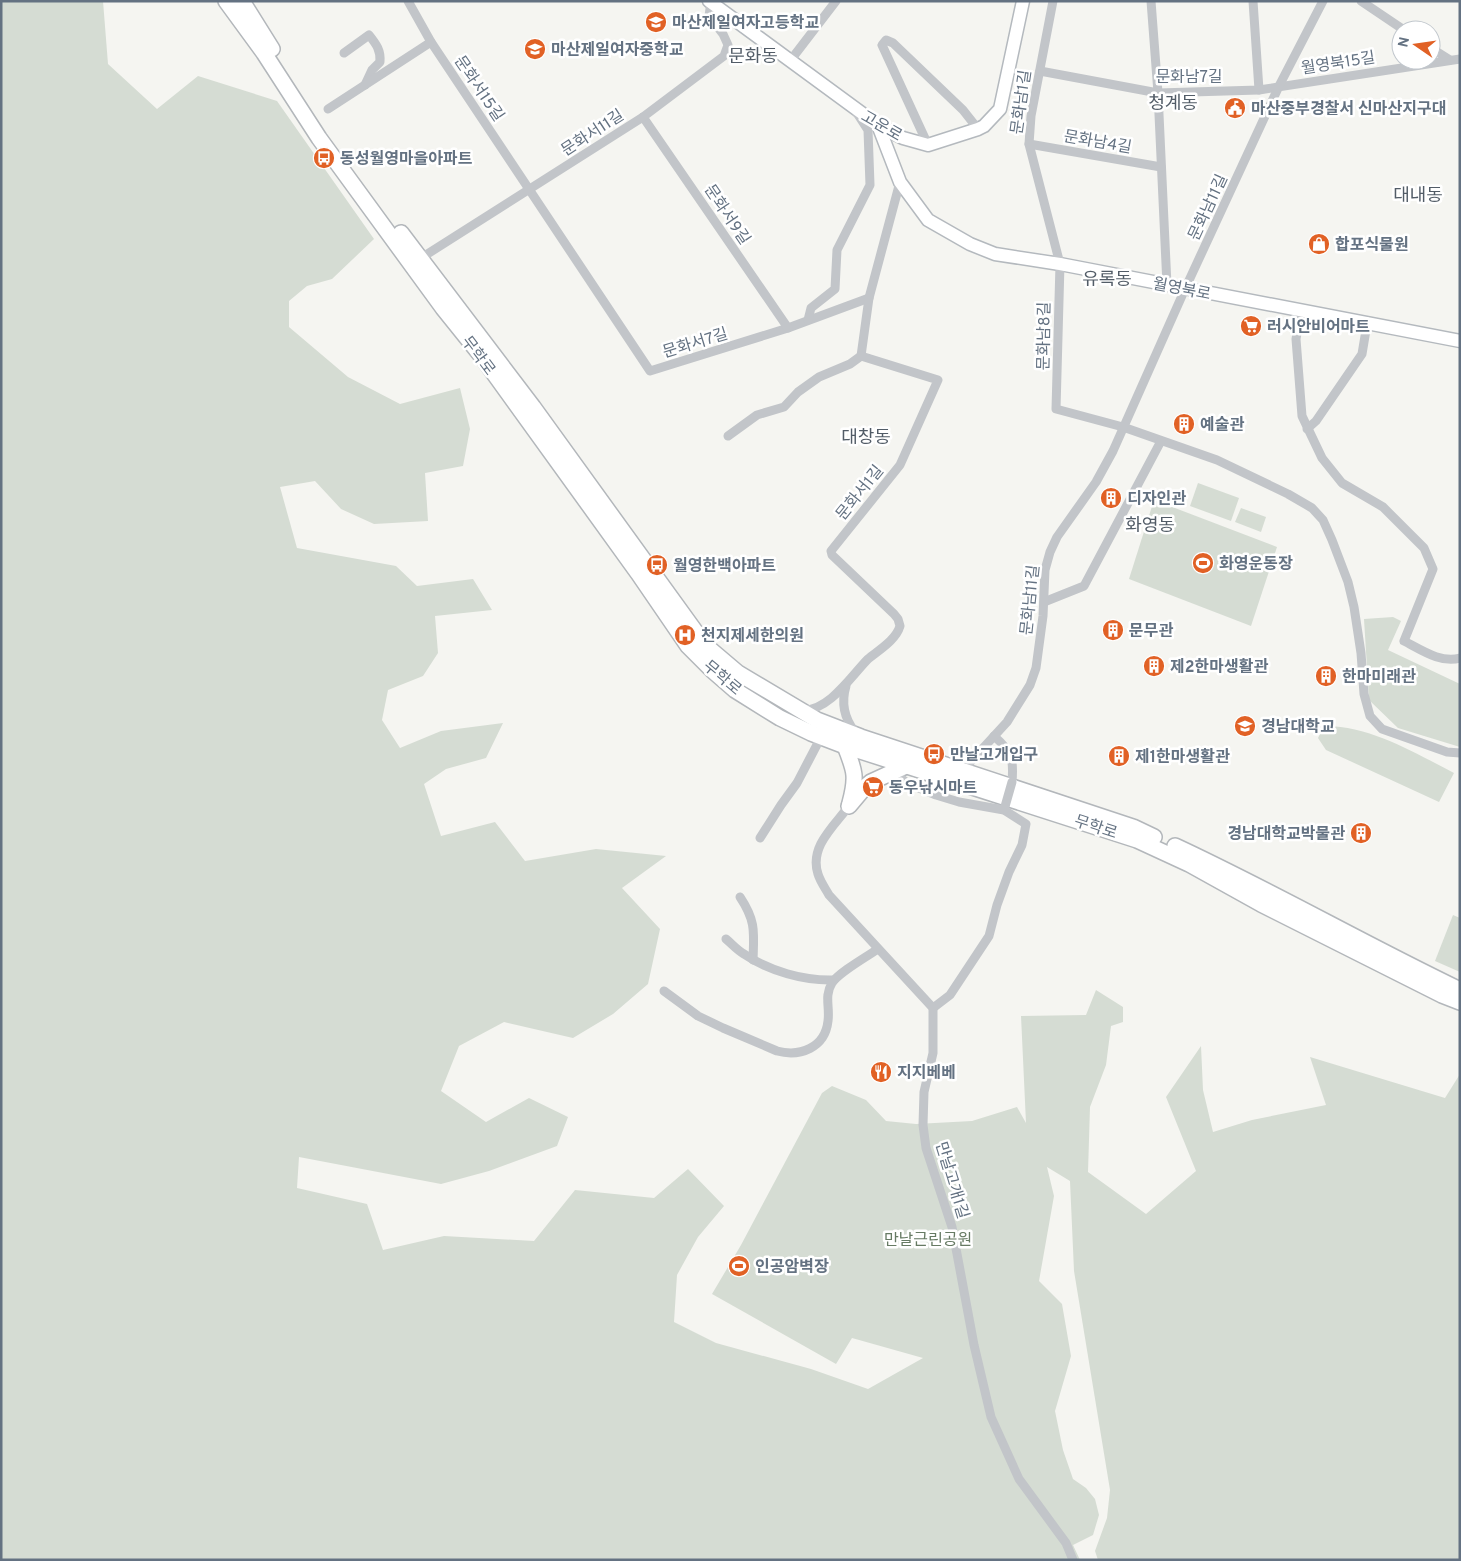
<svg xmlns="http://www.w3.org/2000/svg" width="1461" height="1561" font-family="Overpass,'Noto Sans KR',sans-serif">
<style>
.green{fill:#d5dcd3}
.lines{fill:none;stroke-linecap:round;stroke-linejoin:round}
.secondary-casing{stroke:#b4b9be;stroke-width:15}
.primary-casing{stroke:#b3b7bb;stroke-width:18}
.street{stroke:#c2c5c9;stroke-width:9}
.secondary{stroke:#fff;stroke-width:12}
.primary{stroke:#fff;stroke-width:15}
.street-bridge{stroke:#c2c5c9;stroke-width:9}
.labels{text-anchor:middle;stroke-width:5;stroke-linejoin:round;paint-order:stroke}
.poi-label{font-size:16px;font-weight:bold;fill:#647282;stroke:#fff;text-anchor:start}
.street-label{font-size:16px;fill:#647282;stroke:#fff}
.park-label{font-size:16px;fill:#667a63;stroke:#fff}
.neighbourhood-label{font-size:18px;fill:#525c67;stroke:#fff}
</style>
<rect width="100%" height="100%" fill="#f5f5f1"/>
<g class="green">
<polygon points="1,1 103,1 108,64 157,109 198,76 277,101 374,239 332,279 307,286 289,301 289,327 348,377 400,404 460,388 470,429 463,466 425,473 428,521 374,524 341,509 315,481 280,487 297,548 396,566 417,586 473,579 492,610 435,616 438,653 423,676 388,690 382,720 400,748 441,731 503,723 486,758 446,769 424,784 441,836 495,822 525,861 596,849 666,856 622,888 660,929 648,984 613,1014 573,1038 504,1022 459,1046 441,1091 486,1122 529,1098 568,1117 557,1146 489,1171 441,1184 299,1157 297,1188 367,1204 383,1250 444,1236 534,1241 575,1190 654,1198 688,1169 724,1206 698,1237 677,1275 674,1322 716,1343 811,1369 868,1389 923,1358 852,1338 836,1364 712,1294 741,1245 822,1093 832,1086 866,1100 886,1121 916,1124 972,1121 1017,1107 1026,1123 1021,1016 1086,1015 1096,990 1123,1007 1123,1022 1111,1026 1106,1065 1090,1107 1088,1172 1146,1214 1196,1171 1166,1097 1201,1046 1203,1090 1213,1132 1252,1120 1326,1105 1310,1057 1445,1098 1460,1074 1460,1560 1098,1560 1095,1551 1107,1518 1110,1490 1074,1271 1070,1181 1047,1167 1054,1196 1039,1281 1062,1304 1071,1356 1055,1411 1063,1450 1073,1479 1086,1488 1095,1499 1099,1515 1093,1535 1073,1545 1080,1560 1,1560"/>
<polygon points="1198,483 1239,498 1231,521 1190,506"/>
<polygon points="1154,500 1277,547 1251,626 1129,579"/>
<polygon points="1241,508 1266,517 1261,532 1235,522"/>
<polygon points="1393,617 1401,621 1388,650 1460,684 1460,747 1398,728 1369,700 1364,619"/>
<path d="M1324,726c45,-1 91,27 130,47l-15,29 -113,-52 -8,-12z"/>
<polygon points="1453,915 1460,918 1460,972 1435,961"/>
</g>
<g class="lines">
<g class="secondary-casing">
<g id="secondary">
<polyline points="709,1 878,125 903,138 928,145 978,129 984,126 1000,109 1023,1"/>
<polyline points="878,125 900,182 928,220 970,244 995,254 1060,264 1460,341"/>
</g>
</g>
<g class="primary-casing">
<g id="primary">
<polyline points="226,1 264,53 319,138 443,308 480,354 638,573 688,646 712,670 735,690 780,718 811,733 845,746 1137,840 1189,864 1261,904 1442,995 1460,1002"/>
<polyline points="242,1 272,49"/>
<polyline points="401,233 533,407 705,645 738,673 817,720 861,737 1133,827 1154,837"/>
<path d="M845,746c10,25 12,31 5,57"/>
<polyline points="849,806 865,787 871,782 906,766"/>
<path d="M1175,846c97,45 189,98 285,144"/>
</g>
</g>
<g class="street">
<polyline points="408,1 431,42 650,371 788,328 869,298"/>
<polyline points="1053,1 1031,116 1029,144 1060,264 1056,409 1123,427 1217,460 1288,494 1312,508 1323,520 1332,540 1348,582 1354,607 1361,653 1364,694 1370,716 1382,729 1447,752 1460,753"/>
<polyline points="1151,1 1158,93 1167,285"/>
<polyline points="1253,1 1259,90"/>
<polyline points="1361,1 1404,30"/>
<polyline points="1431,48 1450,60"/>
<path d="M344,53l25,-18c7,9 12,15 11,27l-8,8 -7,15"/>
<polyline points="790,61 836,1"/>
<polyline points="1040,71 1158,93 1259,90 1460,59"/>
<polyline points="328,109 431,42"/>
<polyline points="643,117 788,328"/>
<polyline points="1029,144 1161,167"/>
<polyline points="928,145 882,45 886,40 893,43 963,110 978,129"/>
<polyline points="421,258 643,117 724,56 728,45 723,34 709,16 711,2"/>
<path d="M1301,311l-5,28 6,77 20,42 20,25 41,24 41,41 9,21 -29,72c16,8 37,23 56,17"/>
<polyline points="808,320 811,308 835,289 837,250 870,185 868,130 857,113"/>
<polyline points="861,356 869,298 900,182"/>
<polyline points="1307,429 1316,421 1362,354 1367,324"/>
<polyline points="728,436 757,415 784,407 798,392 819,377 850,364 861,356"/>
<polyline points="1044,602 1084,586 1161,441"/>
<path d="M846,686c-5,17 -2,32 9,46"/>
<path d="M803,710c26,1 49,-35 65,-51 11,-9 28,-19 32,-33l-2,-7 -4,-5 -62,-59 -1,-4 69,-86 38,-85 -77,-24"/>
<path d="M994,736c18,16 20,22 18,46"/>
<polyline points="891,770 907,783 936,795 959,802 1004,810 1026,824 1022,845 1009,872 997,905 989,936 950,995 933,1008"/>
<polyline points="963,770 1007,722 1030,685 1036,668 1043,616 1045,570 1050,552 1057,537 1096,482 1113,451 1185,289 1279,86 1323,1"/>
<path d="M849,806c-15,20 -40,41 -31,68 2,7 7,14 11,21l104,113v45l-9,39 -1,33 3,23 26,79 22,118 17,72 28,62 47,64 7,17"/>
<polyline points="760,838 781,805 797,783 821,737"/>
<path d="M740,897c16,24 14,35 13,63"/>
<path d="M726,939c6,5 11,11 18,15 25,17 60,27 90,26"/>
<path d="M664,991l34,25 25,12 54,23c23,6 48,-3 51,-30 2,-14 -4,-25 4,-38 6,-10 34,-26 46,-34"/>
</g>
<use href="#secondary" class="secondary"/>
<use href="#primary" class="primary"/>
<polyline class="street-bridge" points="1004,810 1012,782"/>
</g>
<defs>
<g id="school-disc" transform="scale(1.125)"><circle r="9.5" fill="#e16125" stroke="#fff"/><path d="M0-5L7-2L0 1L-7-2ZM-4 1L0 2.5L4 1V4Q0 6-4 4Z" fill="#fff"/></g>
<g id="civic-disc" transform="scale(1.125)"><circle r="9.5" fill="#e16125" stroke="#fff"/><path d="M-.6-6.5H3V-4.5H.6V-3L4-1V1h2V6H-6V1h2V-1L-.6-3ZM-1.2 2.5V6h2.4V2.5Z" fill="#fff"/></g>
<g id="bus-disc" transform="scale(1.125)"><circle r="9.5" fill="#e16125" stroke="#fff"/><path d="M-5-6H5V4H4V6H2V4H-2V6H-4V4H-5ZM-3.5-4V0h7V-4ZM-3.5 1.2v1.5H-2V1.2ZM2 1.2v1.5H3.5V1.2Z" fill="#fff"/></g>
<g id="shop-disc" transform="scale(1.125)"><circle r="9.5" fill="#e16125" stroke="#fff"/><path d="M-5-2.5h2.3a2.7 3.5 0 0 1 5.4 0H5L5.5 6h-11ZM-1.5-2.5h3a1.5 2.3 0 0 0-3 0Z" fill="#fff"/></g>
<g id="supermarket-disc" transform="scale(1.125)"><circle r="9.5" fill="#e16125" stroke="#fff"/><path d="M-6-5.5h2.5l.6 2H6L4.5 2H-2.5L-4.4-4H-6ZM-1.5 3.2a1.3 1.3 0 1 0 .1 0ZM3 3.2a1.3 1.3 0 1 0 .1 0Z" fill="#fff"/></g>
<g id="building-disc" transform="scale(1.125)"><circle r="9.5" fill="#e16125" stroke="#fff"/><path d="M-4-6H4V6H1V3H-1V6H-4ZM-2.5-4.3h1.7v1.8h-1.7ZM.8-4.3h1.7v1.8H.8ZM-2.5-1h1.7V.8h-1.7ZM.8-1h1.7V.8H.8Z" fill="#fff"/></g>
<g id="stadium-disc" transform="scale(1.125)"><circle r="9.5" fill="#e16125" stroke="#fff"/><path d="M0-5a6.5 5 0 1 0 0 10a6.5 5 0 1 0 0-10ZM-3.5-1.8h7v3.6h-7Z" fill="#fff"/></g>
<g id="hospital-disc" transform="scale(1.125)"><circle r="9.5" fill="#e16125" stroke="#fff"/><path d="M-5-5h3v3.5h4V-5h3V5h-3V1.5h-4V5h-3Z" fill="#fff"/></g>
<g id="university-disc" transform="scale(1.125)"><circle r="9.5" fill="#e16125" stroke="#fff"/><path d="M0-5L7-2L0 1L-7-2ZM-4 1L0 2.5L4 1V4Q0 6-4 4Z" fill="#fff"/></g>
<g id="restaurant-disc" transform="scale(1.125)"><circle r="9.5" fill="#e16125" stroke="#fff"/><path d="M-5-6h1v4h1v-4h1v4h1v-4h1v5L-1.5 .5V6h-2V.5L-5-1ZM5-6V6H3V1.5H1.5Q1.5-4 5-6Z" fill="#fff"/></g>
</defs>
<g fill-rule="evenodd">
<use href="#school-disc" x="656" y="22"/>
<use href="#school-disc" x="535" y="49"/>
<use href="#civic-disc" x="1235" y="108"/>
<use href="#bus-disc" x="324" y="158"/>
<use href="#shop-disc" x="1319" y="244"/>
<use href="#supermarket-disc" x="1251" y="326"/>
<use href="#building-disc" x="1184" y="424"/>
<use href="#building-disc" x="1111" y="498"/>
<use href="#stadium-disc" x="1203" y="563"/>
<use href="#bus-disc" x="657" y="565"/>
<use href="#building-disc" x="1113" y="630"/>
<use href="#hospital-disc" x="685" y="635"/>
<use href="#building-disc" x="1154" y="666"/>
<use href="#building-disc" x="1326" y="676"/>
<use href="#university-disc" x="1245" y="726"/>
<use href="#bus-disc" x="934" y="754"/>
<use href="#building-disc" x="1119" y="756"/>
<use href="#supermarket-disc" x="873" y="787"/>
<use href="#building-disc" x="1361" y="833"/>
<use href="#restaurant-disc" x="881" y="1072"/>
<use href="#stadium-disc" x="739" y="1266"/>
</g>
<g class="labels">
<g class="poi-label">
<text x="672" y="28">마산제일여자고등학교</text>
<text x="551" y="55">마산제일여자중학교</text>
<text x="1251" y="114">마산중부경찰서 신마산지구대</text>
<text x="340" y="164">동성월영마을아파트</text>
<text x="1335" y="250">합포식물원</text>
<text x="1267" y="332">러시안비어마트</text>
<text x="1200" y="430">예술관</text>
<text x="1127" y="504">디자인관</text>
<text x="1219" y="569">화영운동장</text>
<text x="673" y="571">월영한백아파트</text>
<text x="1129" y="636">문무관</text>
<text x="701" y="641">천지제세한의원</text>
<text x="1170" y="672">제2한마생활관</text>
<text x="1342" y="682">한마미래관</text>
<text x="1261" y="732">경남대학교</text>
<text x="950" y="760">만날고개입구</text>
<text x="1135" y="762">제1한마생활관</text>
<text x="889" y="793">동우낚시마트</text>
<text x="1345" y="839" text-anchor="end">경남대학교박물관</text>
<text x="897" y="1078">지지베베</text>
<text x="755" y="1272">인공암벽장</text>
</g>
<g class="street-label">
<text transform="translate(1338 62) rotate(-9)" y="6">월영북15길</text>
<text x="1189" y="82">문화남7길</text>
<text transform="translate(480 88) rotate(56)" y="6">문화서15길</text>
<text transform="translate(1020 102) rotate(-82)" y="6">문화남1길</text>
<text transform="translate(882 125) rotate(30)" y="6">고운로</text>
<text transform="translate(592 132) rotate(-33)" y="6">문화서11길</text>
<text transform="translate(1098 141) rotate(10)" y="6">문화남4길</text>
<text transform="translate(1207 207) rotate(-65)" y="6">문화남11길</text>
<text transform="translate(728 214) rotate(56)" y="6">문화서9길</text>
<text transform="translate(1182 288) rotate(11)" y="6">월영북로</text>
<text transform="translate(1043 336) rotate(-89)" y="6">문화남8길</text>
<text transform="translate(695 342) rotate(-17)" y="6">문화서7길</text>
<text transform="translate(479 355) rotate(53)" y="6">무학로</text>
<text transform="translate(859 492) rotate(-51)" y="6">문화서1길</text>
<text transform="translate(1029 600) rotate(-84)" y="6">문화남11길</text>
<text transform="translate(723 677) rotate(40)" y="6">무학로</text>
<text transform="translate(1096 826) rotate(18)" y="6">무학로</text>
<text transform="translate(953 1180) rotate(73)" y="6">만날고개1길</text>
</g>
<g class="park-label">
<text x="928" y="1245">만날근린공원</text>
</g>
<g class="neighbourhood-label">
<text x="753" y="62">문화동</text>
<text x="1173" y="109">청계동</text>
<text x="1418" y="201">대내동</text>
<text x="1107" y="285">유록동</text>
<text x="866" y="443">대창동</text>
<text x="1150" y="531">화영동</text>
</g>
</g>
<rect width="1461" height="1561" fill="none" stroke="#647282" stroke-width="5"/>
<g transform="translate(1416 45) rotate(283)"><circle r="24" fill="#ffffff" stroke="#c1c7cd"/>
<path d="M0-4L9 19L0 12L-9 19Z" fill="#e16125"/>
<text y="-8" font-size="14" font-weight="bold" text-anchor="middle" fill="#647282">N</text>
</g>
</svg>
